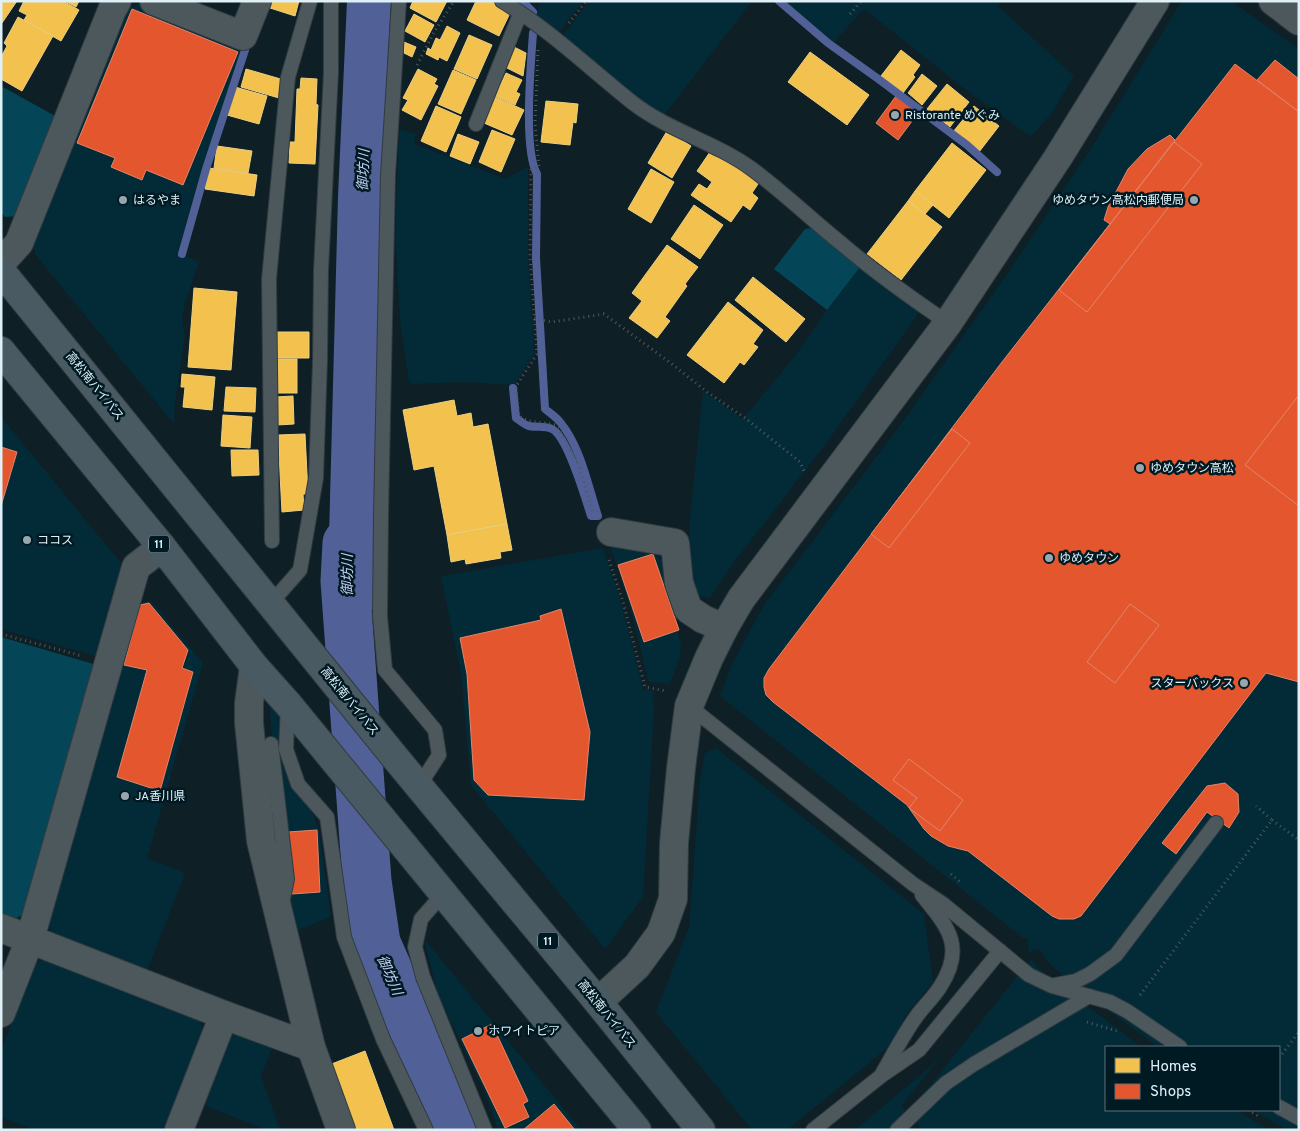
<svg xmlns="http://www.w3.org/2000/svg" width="1300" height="1131" font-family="Overpass,'Noto Sans JP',sans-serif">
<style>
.built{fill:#032b37}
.green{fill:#044658}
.water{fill:#516197}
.homes{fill:#f2c14e;stroke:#eccf81}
.shops{fill:#e4572e;stroke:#e2856a}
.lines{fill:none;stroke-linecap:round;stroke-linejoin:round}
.stream{stroke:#516197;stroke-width:8}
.river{stroke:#516197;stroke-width:49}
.service-casing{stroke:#303b40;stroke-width:16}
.minor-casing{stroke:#303b40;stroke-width:30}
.trunk-casing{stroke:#303b40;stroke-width:30}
.path{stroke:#4f5a5e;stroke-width:3;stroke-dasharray:1 4;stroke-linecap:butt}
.service{stroke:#4c585c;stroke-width:14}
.minor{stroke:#4c585c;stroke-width:28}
.trunk{stroke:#4a5a62;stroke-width:28}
.poi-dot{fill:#96a7ae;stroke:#001a24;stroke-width:2}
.labels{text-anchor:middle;stroke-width:5;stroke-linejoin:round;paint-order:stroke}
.shield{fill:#001a24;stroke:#9cb0b8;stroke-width:1}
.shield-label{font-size:11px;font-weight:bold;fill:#dff0f7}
.poi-label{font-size:12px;fill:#dff0f7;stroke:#001a24;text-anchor:start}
.street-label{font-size:12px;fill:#dff0f7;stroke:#001a24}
.water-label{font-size:14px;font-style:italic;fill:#c5d0f2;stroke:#001a24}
</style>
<rect width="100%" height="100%" fill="#0e1f25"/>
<g class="built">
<polygon points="540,1 583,1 558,34 535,19"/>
<polygon points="589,1 752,1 664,115 637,99 562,37"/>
<polygon points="782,1 1002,1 998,6 1074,76 1051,114 1031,137 966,90 864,9 832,44"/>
<polygon points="1182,1 1231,1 1299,49 1299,1130 1288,1130 1252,1110 1279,1110 1279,1047 1158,1047 1069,981 1048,962 1039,949 1036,951 1035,948 1029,955 1027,938 1023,938 720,696 732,664 764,605 896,431 1003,280 1093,145"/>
<polygon points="138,4 245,47 206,162 180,253 199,262 185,303 182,319 185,336 175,402 174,424 35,254 33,242 126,9"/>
<polygon points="399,129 416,134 414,144 506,179 528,166 528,258 534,354 514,385 462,382 412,384 409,382 400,320 396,247 396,214"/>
<polygon points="860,267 889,290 920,311 828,441 734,562 710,598 697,596 694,586 689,529 703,391 743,419 795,356 827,310"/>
<polygon points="1,417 120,562 123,574 99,657 1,629"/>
<polygon points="610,545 653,552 666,564 668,589 681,645 680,657 670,684 649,682 629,603"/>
<polygon points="603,548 621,602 643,689 653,691 654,710 643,897 605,949 471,785 461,673 441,576"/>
<polygon points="151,601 203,663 147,858 185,873 147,971 53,935 48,924 140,603"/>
<polygon points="268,686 319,831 331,917 293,932 282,881"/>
<polygon points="716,748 924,914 933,982 907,1013 891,1045 787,1130 752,1130 656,1012 689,927 700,780 705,753"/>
<polygon points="426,941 581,1130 498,1130 485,1093 438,995 425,942"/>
<polygon points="46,959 198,1017 203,1029 164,1130 35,1130 1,1117 1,1051 35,963"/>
<polygon points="1031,959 1040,970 1141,1047 1106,1047 1106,1110 1236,1110 1269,1130 920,1130 913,1107"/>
<polygon points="237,1031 273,1046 261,1076 280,1130 267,1130 200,1104 227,1036"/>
<polygon points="948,1047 902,1105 912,1130 855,1130 929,1068"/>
</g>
<g class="green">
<polygon points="1,86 57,117 17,216 5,217 1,212"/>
<polygon points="812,228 860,267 827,310 774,269 805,229"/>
<polygon points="1,637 97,665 25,914 14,919 1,915"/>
</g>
<polygon class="water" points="347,1 391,1 383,148 375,610 330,608 329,537 338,196"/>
<g class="homes">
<polygon points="1,1 17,1 2,23 1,23"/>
<polygon points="24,1 63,1 79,10 61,41 24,20 27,15 19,11"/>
<polygon points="65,1 79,1 76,7"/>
<polygon points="268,1 299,1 295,16 267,7"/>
<polygon points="413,1 447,1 436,22 410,8"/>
<polygon points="476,1 490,1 511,11 499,36 467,20"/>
<polygon points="414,14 434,25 425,42 405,31"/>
<polygon points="18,17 53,36 22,91 1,79 1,57 7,46 4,43"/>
<polygon points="447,26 460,33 447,61 439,57 438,60 426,54 428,48 431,50 436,38 440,40"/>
<polygon points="469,35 492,45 477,79 454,69"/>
<polygon points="404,42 416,47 412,57 404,53"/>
<polygon points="514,47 526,53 523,76 505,67"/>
<polygon points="901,50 920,65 913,75 915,77 903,93 881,76"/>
<polygon points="810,52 869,95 847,125 788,82"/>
<polygon points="246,69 284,80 279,98 241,87"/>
<polygon points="418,69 437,79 434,84 438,86 421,120 402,110 408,100 403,98"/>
<polygon points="453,70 476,80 461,114 438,104"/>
<polygon points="506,73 522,80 516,92 520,94 515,105 495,96"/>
<polygon points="922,74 937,86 922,105 908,93"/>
<polygon points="301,78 317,79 316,104 318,105 315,164 289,163 290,142 295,142 297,89 300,89"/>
<polygon points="947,84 969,102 950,127 927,109"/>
<polygon points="235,87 267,96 259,124 227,115"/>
<polygon points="495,97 524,110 512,135 484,123"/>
<polygon points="546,101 578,104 576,123 573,122 570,145 541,142"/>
<polygon points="436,106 461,117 446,152 421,141"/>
<polygon points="974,106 999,126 979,152 953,132"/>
<polygon points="492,130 515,139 501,172 479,162"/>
<polygon points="667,131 691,146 672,178 648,163"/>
<polygon points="458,134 479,142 470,164 450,156"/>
<polygon points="952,143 986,170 949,218 915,191"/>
<polygon points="217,146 252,151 248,173 214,168"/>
<polygon points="712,149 764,175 752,193 758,198 750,210 743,205 731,222 691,195 699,184 707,189 712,182 697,171"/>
<polygon points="209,168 257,175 254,196 205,189"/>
<polygon points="651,169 674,182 651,223 628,209"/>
<polygon points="915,191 933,205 925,214 908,201"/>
<polygon points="908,201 942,227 901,280 867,254"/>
<polygon points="694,205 723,225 700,259 671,239"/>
<polygon points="667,245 698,267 685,284 687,286 665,317 670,321 657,338 629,318 642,301 632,293"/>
<polygon points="753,277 805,319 786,342 735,300"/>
<polygon points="194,288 237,292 231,370 188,367"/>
<polygon points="728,302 763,330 753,344 758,347 744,365 740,362 724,383 687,355"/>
<polygon points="275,332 309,332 309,358 274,358"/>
<rect x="276" y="359" width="21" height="34"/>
<polygon points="182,374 215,377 212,410 183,407 185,387 181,387"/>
<polygon points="226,387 256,388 255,412 224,411"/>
<polygon points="293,396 294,424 277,425 275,397"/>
<polygon points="454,400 457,416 471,413 473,427 488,424 507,524 447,535 434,466 414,470 403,410"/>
<polygon points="223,415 252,417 250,448 221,446"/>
<polygon points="305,434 308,494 303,494 304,510 282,512 278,435"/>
<polygon points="231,450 258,450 259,475 232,476"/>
<polygon points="507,524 512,550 500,552 501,558 466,564 465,559 451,562 447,535"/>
<polygon points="365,1051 394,1130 353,1130 329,1065"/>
</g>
<g class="shops">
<polygon points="132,9 238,52 183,185 146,170 142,180 111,167 115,158 77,143"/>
<polygon points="1275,60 1299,79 1299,112 1257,80"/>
<polygon points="1235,64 1299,112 1299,682 1266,673 1081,916 1074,919 1059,919 1052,916 968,851 948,846 931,836 924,829 907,805 773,702 766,695 764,687 764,678 769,669 1002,362"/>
<polygon points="896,96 918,113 898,140 876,123"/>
<polygon points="1170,135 1175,140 1110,224 1104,220 1108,207 1128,169 1147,149"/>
<polygon points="1174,142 1202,164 1087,312 1059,290"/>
<polygon points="1299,395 1299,506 1245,465"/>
<polygon points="952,429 970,443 889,548 871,534"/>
<polygon points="1,447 17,452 1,506"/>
<polygon points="653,554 679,630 644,642 618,565"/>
<polygon points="149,603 188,650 182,668 193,672 160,791 117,777 147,670 124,665 140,605"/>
<polygon points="1130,604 1159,625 1115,683 1087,662"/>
<polygon points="561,609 590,732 584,800 488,795 474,780 467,674 460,638 541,620 540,616"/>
<polygon points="909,759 963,800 940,831 909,808 917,798 893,780"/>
<polygon points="1225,783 1238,794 1239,812 1229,828 1207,812 1176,854 1162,843 1207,786"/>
<polygon points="317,830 320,892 292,894 288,832"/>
<polygon points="492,1024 528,1101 523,1104 529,1117 505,1128 462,1039"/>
<polygon points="554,1104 575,1130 523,1130"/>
</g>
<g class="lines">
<g class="stream">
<polyline points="522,1 533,12"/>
<polyline points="779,1 828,43 877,78 967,145 997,172"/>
<polyline points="182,254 206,169 246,47"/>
<path d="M513,388l3,30c4,3 9,7 13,8 8,2 15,-1 23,3 16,8 33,69 39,87h7c-10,-30 -17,-69 -38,-94 -4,-5 -10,-9 -15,-13l-9,-151 1,-84c-14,-25 -6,-111 -4,-141"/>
</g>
<polyline class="river" points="347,543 345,581 367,881 376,943 458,1130"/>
<g class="service-casing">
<g id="service">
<polyline points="399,1 388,175 381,516 380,616 385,670 435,730 439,755 419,786"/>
<path d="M502,1c47,28 88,68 131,102 36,28 82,39 119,66 31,23 60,51 90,75 34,29 69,54 106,79"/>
<polyline points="476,124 520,14"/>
<polyline points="272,541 269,279 288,77 310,1"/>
<polyline points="271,603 300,570 316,478 320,361 321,270 331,72 331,1"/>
<polyline points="288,706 286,749 298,784 327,817 344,937 383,1039 426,1130"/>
<polyline points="689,706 913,884 943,904 1029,975 1052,986 1110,1002 1127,1011 1180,1047"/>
<polyline points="271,744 287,879 282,904"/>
<polyline points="443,894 421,919 415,947 423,977 485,1130"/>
<polyline points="1055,985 1076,981 1090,974 1116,955 1216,823"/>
<path d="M882,1074c11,-19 21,-39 34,-57 7,-10 17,-19 24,-30 26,-40 8,-60 -18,-92"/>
<polyline points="1279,1107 1299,1118"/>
<polyline points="813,1130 881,1076 919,1050 1000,951"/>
<polyline points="897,1130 946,1083 974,1064 1089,996"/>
</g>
</g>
<g class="minor-casing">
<g id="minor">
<polyline points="154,1 243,36 257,1"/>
<polyline points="1273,1 1299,21"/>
<polyline points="1,263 19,243 112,10 117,1"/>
<polyline points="611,532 675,543 679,583 688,609 703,619 724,628"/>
<polyline points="254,666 249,703 249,723 261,841 311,1047 341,1130"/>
<polyline points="1,928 224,1015 311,1047"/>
<polyline points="598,1002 637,966 661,933 673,899 674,843 681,768 689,706 709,658 724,628 741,599 948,323 1057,159 1155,1"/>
<polyline points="1,1013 30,939 136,567 162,547"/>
<polyline points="179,1130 224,1015"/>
</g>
</g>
<g class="trunk-casing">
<g id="trunk">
<polyline points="1,271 393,755 598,1002 701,1130"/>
<polyline points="1,351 162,547 254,666 288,704 637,1130"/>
</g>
</g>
<g class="path">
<polyline points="850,14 861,1"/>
<polyline points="569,23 586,1"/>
<path d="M538,50l-3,73 4,44 -8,3 -1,87 7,97 -21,32 3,30c13,8 22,5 37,9l21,36 16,51"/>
<polyline points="417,65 433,34 454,1"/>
<polyline points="534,319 552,322 604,314 672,364 707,392 745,418 800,462 804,471"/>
<polyline points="609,560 623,602 645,687 666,691"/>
<polyline points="1,634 82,656"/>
<polyline points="1272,820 1299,840"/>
<polyline points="951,874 960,882"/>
<polyline points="1140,995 1272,820 1256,806"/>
<polyline points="1087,1022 1117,1031"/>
<polyline points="1279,1058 1299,1032"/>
<polyline points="1248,1110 1260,1117"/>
</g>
<use href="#service" class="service"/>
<use href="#minor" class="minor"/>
<use href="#trunk" class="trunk"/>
</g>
<g class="poi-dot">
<circle cx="895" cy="115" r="5"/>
<circle cx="123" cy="200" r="5"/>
<circle cx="1194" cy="200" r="5"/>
<circle cx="1140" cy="468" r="5"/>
<circle cx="27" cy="540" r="5"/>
<circle cx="1049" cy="558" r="5"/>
<circle cx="1244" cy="683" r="5"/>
<circle cx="125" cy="796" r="5"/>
<circle cx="478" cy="1031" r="5"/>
</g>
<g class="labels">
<g class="shield">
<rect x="149" y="535.5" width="20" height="17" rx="4"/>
<rect x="538" y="932.5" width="20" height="17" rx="4"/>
</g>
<g class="shield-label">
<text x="159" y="548">11</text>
<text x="548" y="945">11</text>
</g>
<g class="poi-label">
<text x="905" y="119">Ristorante めぐみ</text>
<text x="133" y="204">はるやま</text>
<text x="1184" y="204" text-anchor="end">ゆめタウン高松内郵便局</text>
<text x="1150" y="472">ゆめタウン高松</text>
<text x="37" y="544">ココス</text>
<text x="1059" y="562">ゆめタウン</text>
<text x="1234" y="687" text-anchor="end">スターバックス</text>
<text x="135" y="800">JA香川県</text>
<text x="488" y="1035">ホワイトピア</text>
</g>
<g class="street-label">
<text transform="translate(95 386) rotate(51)" y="4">高松南バイパス</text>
<text transform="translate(350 701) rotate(51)" y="4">高松南バイパス</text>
<text transform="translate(607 1014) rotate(51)" y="4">高松南バイパス</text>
</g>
<g class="water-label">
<text transform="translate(363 170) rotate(-88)" y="5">御坊川</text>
<text transform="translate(347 575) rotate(-90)" y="5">御坊川</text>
<text transform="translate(390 975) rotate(66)" y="5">御坊川</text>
</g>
</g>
<rect width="1300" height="1131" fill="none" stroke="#dff0f7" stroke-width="5"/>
<rect x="1105" y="1046" width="175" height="65" fill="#001a24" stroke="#597078"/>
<rect x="1115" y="1058" width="25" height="15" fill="#f2c14e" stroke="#597078"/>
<text x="1150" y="1071" font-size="15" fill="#dff0f7">Homes</text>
<rect x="1115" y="1084" width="25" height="15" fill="#e4572e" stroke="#597078"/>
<text x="1150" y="1096" font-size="15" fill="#dff0f7">Shops</text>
</svg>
